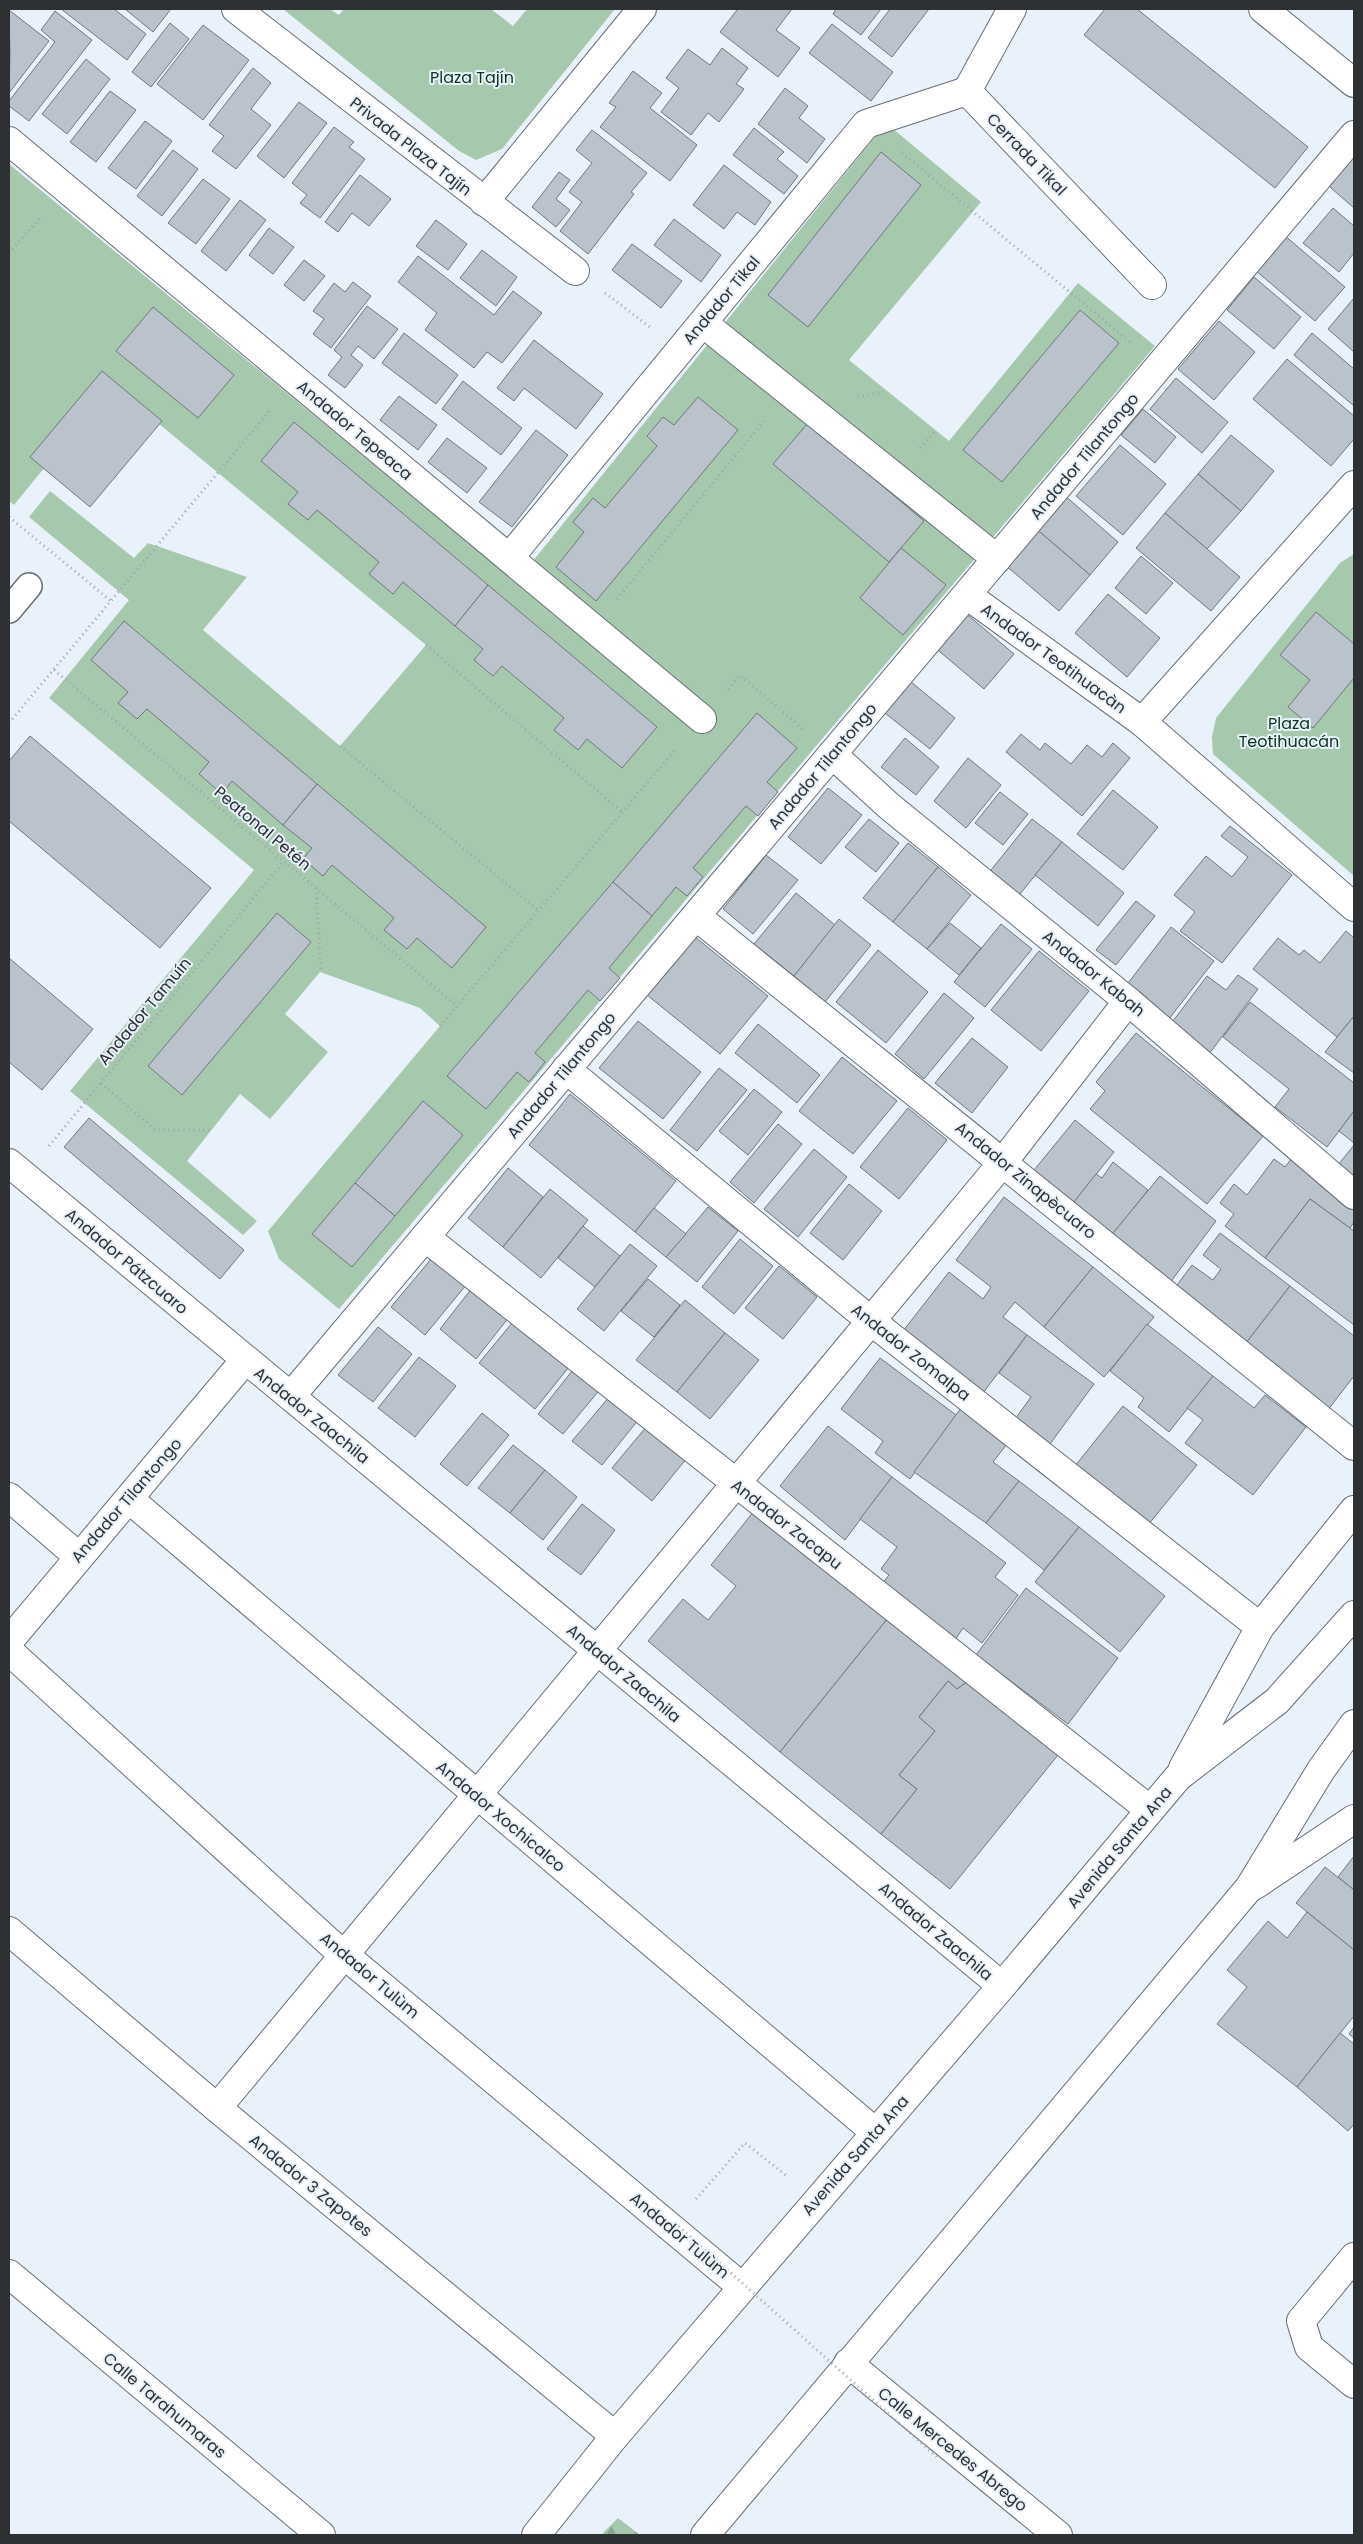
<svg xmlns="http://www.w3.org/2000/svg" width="1363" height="2544" font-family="Poppins,sans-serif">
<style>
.green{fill:#a6c9ae}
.forest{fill:url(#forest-firs)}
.building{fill:#bac2cb;stroke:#6f777f}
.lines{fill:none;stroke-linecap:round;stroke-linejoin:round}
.lane-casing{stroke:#686f77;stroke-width:28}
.street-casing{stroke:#686f77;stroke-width:30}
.secondary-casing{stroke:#686f77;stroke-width:30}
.primary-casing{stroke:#686f77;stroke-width:30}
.path{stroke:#9ca3aa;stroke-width:3;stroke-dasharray:1 4;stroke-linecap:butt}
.lane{stroke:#fff;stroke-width:25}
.street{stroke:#fff;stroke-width:28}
.secondary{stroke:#fff;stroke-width:28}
.primary{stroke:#fff;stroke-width:28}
.path-bridge{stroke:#9ca3aa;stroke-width:3;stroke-dasharray:1 4;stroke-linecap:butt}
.labels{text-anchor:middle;stroke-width:4;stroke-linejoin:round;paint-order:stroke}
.park-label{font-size:16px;fill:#0a361b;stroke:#e9f2fb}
.street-label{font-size:16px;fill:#2d3134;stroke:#e9f2fb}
</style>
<defs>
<pattern id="forest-firs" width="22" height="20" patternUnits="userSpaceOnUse" patternTransform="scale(1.25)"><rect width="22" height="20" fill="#a6c9ae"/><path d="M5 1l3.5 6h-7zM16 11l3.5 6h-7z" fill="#88a48e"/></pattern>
</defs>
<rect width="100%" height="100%" fill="#e9f2fb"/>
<g class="green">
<polygon points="283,9 330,9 339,15 344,9 491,9 513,26 527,9 615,9 502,149 476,160 459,151"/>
<polygon points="886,123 981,202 849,360 949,441 1078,283 1155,346 339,1309 279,1259 268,1231 440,1026 420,1008 320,972 285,1014 328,1052 270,1119 240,1094 187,1161 257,1221 243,1235 70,1091 254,870 49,698 129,600 29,517 50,491 134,558 148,543 247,577 203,630 340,746 426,645 112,385 14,505 9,501 9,164 516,582"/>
<polygon points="1354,554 1354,876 1213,754 1212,737 1216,718 1340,563"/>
</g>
<polygon class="forest" points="618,2518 640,2535 601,2535"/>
<g class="building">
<polygon points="61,9 114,9 146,34 127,60"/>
<polygon points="125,9 171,9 153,32"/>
<polygon points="736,9 792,9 776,30 800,48 778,77 720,32 737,10"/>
<polygon points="836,9 881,9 861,35 833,14"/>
<polygon points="890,9 929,9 892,57 868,38"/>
<polygon points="1105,9 1137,9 1308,147 1275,188 1084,35"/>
<polygon points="9,10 49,41 9,93 10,54"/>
<polygon points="55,11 92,40 29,121 9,106 9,101 55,42 41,30"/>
<polygon points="170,23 189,39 151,87 132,72"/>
<polygon points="832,24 893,72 871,101 809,53"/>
<polygon points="203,25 249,60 203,120 157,84"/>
<polygon points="722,48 748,68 736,84 744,89 719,122 708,113 691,135 661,112 679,88 666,78 688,49 710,65"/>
<polygon points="86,59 110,79 67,134 42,114"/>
<polygon points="253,68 271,83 251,109 271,125 236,169 212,151 224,136 209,125"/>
<polygon points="633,71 662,93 650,108 697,145 670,181 600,127 616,107 609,103"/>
<polygon points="785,88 808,106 799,118 825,139 807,163 758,124"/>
<polygon points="110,91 136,110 96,162 70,142"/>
<polygon points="299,102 327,123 284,178 257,156"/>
<polygon points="145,121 172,141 136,189 108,168"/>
<polygon points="334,127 354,142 349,147 365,159 320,218 300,203 307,195 292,183"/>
<polygon points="754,128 784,152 777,159 798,176 784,194 733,155"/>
<polygon points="592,130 647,173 631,192 634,194 588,254 560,231 582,202 569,192 592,163 576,150"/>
<polygon points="173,150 198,169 162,216 137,196"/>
<polygon points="881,152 921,185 808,327 768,295"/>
<polygon points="1354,155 1354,208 1323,181"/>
<polygon points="724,165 771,202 755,225 737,212 724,229 693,205"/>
<polygon points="559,172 570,180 556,199 570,210 556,227 532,207"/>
<polygon points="360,175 391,199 369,226 352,213 338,232 325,222"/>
<polygon points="203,179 230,199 196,244 168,223"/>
<polygon points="240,200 266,220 226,271 201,251"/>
<polygon points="1333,208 1354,226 1354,253 1339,272 1303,243"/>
<polygon points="674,219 721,255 701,282 654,245"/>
<polygon points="436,220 467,244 448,270 416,246"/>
<polygon points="269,228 294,247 273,274 249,255"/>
<polygon points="1284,235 1345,287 1315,321 1255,270"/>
<polygon points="632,244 682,281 661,308 612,270"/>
<polygon points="482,250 517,277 496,306 460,278"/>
<polygon points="418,256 494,315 513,291 542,313 502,363 487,352 474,368 425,330 437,313 398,282"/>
<polygon points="304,260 325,276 304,301 284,285"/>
<polygon points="1254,277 1301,317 1274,349 1227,310"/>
<polygon points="353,282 371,296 331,348 313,334 324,319 313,311 334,283 345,292"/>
<polygon points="1354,298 1354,352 1328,329"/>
<polygon points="367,306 398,329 374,359 358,346 351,355 363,365 345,388 328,375 342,357 334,350"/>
<polygon points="153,307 234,375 198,418 116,351"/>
<polygon points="1080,310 1119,343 1002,482 963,450"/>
<polygon points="1219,321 1255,352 1214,400 1178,369"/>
<polygon points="404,333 458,375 436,404 382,363"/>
<polygon points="1312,333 1354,369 1354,406 1294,355"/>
<polygon points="534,340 603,394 576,429 524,388 514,401 497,388"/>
<polygon points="1287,359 1354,416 1354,439 1331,466 1253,399"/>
<polygon points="102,371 162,421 90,507 30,457"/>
<polygon points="1176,378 1228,422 1202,453 1150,409"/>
<polygon points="463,381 522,428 501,455 442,409"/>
<polygon points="399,396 437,425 418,450 380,420"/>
<polygon points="698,397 738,430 596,601 556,567 584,532 573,522 593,498 605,508 657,446 647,436 663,417 674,425"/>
<polygon points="1143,409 1176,437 1155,463 1121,435"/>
<polygon points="294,422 488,585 455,626 403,582 393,594 369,574 379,562 317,510 308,520 288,504 298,492 261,461"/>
<polygon points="808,423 924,521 889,562 773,464"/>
<polygon points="536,430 568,455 512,527 479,502"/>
<polygon points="1231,435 1274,471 1241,511 1198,474"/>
<polygon points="447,438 487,468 467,493 428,462"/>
<polygon points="1120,445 1166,484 1123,535 1076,496"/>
<polygon points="1198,474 1241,511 1207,549 1165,513"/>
<polygon points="1063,494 1118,542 1090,575 1034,527"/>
<polygon points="1165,513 1240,577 1211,611 1136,548"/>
<polygon points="1034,527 1090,575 1059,611 1004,564"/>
<polygon points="901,548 946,585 903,635 860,598"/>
<polygon points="1141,556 1173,583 1146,614 1115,588"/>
<polygon points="488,585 657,727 622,768 587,739 578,750 554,730 564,718 502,666 493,676 474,660 483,649 455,626"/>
<polygon points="1108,594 1160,638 1127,677 1075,633"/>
<polygon points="963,611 1014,654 984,689 933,646"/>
<polygon points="1316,612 1354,644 1354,678 1313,728 1288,707 1310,680 1280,655"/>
<polygon points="124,621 317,784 283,825 232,781 222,794 199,774 209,762 147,709 137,719 118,703 128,692 91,660"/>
<polygon points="905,677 955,718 930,749 880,709"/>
<polygon points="757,713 797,748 767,782 778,792 758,816 746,806 693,868 703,877 687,896 676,887 652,916 613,882"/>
<polygon points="1021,734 1040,750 1045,743 1071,764 1087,745 1102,757 1113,743 1130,758 1082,816 1006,752"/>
<polygon points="30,736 211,888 160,948 9,821 9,761"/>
<polygon points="905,738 939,767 916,795 881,767"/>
<polygon points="968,758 1001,785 966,828 934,801"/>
<polygon points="317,784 486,927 452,968 417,938 407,949 384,930 394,918 332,865 323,876 303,859 312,848 283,825"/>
<polygon points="828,788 862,815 821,864 788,837"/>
<polygon points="1113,790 1158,827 1123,870 1077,834"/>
<polygon points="1000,792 1028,814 1003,845 975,823"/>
<polygon points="869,819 899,843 876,872 845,847"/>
<polygon points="1032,819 1062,842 1016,899 987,875"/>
<polygon points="1230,826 1292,875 1222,963 1180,931 1195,912 1174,895 1206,856 1232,877 1248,857 1221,836"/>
<polygon points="1062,842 1124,893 1098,926 1035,875"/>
<polygon points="908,843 938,867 893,922 863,898"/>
<polygon points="766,855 798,880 753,934 723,909"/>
<polygon points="938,867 971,895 927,949 893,922"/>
<polygon points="613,882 652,916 609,968 620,978 600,1001 588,990 535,1053 545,1062 529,1082 517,1072 486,1109 447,1076"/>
<polygon points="796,893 835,925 794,976 754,944"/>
<polygon points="1136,901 1155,916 1116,965 1096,950"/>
<polygon points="277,913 311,942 182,1095 148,1066"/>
<polygon points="839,919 871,945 825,1002 794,976"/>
<polygon points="950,923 981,948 959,975 927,949"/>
<polygon points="1001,924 1032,949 985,1007 954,982"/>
<polygon points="1171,927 1214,961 1165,1024 1122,991"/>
<polygon points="1346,931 1354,938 1354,1016 1337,1037 1253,969 1278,938 1299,955 1304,950 1320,963"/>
<polygon points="695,937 768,996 720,1054 647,995"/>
<polygon points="878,950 928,992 886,1043 836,1002"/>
<polygon points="1039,951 1089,991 1041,1051 991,1010"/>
<polygon points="9,958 93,1029 42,1090 9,1062"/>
<polygon points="1238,975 1258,989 1209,1054 1170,1025 1207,976 1226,990"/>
<polygon points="944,993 974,1018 924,1079 895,1054"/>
<polygon points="1250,1002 1354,1083 1354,1111 1327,1147 1275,1107 1289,1089 1223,1037"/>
<polygon points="1354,1016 1354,1073 1325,1052"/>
<polygon points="638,1021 701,1072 663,1119 599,1068"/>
<polygon points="758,1024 820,1075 797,1103 735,1053"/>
<polygon points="1136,1033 1263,1136 1207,1204 1090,1109 1105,1091 1096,1082"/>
<polygon points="972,1038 1008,1067 972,1113 935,1083"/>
<polygon points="842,1057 897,1101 853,1154 799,1111"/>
<polygon points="719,1068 747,1090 697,1151 670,1130"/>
<polygon points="754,1089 782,1112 748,1155 719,1131"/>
<polygon points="570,1094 676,1181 635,1232 529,1145"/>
<polygon points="423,1101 463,1135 395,1216 355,1183"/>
<polygon points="908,1108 947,1140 899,1199 860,1167"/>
<polygon points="1354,1111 1354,1143 1339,1131"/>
<polygon points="89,1118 244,1250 220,1279 64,1147"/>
<polygon points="1075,1120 1114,1152 1070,1207 1030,1175"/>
<polygon points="778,1124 802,1144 754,1203 730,1182"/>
<polygon points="1354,1145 1354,1193 1334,1170"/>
<polygon points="814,1149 847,1177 798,1237 764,1209"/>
<polygon points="1292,1158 1354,1204 1354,1222 1350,1228 1310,1199 1265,1258 1225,1226 1234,1214 1220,1203 1234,1184 1247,1195 1274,1159 1285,1167"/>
<polygon points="1113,1162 1148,1190 1109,1239 1070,1207 1096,1174 1102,1178"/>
<polygon points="508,1168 543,1197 503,1247 468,1218"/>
<polygon points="1160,1176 1216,1221 1169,1284 1109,1238"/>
<polygon points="355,1183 395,1216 352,1267 312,1234"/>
<polygon points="849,1184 882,1211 843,1260 810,1233"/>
<polygon points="550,1189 588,1220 541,1278 503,1247"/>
<polygon points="1004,1197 1093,1267 1044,1327 1015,1302 1003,1317 1027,1335 983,1393 903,1331 949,1272 983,1299 991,1287 956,1260"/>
<polygon points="1310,1199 1354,1231 1354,1325 1265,1258"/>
<polygon points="708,1207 738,1231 697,1282 666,1257"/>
<polygon points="654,1208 686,1234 666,1257 635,1232"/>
<polygon points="583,1226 620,1256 595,1287 558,1258"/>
<polygon points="1220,1233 1290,1286 1246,1343 1174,1289 1192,1265 1213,1280 1221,1269 1203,1255"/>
<polygon points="740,1239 773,1266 734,1314 702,1287"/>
<polygon points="630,1244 657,1266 604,1331 577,1309"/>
<polygon points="437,1252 471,1279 425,1335 391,1307"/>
<polygon points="779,1266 817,1297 783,1339 745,1308"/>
<polygon points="1093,1267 1154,1317 1104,1377 1044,1327"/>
<polygon points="648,1279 680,1305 654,1337 621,1311"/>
<polygon points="476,1283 513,1312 476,1359 440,1329"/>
<polygon points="1290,1286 1354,1336 1354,1376 1324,1415 1246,1343"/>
<polygon points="685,1300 725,1333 677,1392 636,1360"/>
<polygon points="517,1317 573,1362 535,1409 479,1363"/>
<polygon points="1147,1324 1213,1376 1169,1432 1138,1407 1144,1398 1110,1371"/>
<polygon points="378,1327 412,1354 373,1402 338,1375"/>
<polygon points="725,1333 759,1360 710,1419 677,1392"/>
<polygon points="1027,1335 1094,1384 1047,1448 1013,1422 1031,1397 999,1373"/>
<polygon points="419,1357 456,1386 415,1437 378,1408"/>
<polygon points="880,1358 956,1415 910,1479 875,1453 883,1441 841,1409"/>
<polygon points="576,1366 602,1387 563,1434 538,1414"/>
<polygon points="1213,1376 1254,1408 1265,1395 1306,1427 1253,1495 1185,1443 1203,1420 1187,1408"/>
<polygon points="610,1396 639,1419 602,1465 572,1441"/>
<polygon points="964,1404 1011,1439 993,1462 1019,1481 986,1523 914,1472"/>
<polygon points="1123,1406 1197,1465 1148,1525 1075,1466"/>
<polygon points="482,1413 509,1435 467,1486 440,1464"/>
<polygon points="647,1426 687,1458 652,1501 612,1468"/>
<polygon points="828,1426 892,1477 845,1540 780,1486"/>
<polygon points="513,1445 545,1470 510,1513 478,1488"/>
<polygon points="545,1470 577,1497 543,1540 510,1513"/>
<polygon points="892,1477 1006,1563 995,1577 1018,1595 982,1643 963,1628 955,1640 881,1585 889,1575 881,1569 897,1547 860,1519"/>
<polygon points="1019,1481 1079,1527 1044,1570 986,1523"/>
<polygon points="582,1504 615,1530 581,1575 547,1549"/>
<polygon points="754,1511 888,1618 780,1752 648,1641 683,1599 708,1620 736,1586 711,1565"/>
<polygon points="1079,1527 1165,1596 1120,1652 1035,1582"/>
<polygon points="1026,1588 1118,1658 1068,1724 976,1655"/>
<polygon points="888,1618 967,1682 957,1689 948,1681 919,1717 935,1731 899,1775 917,1789 881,1834 780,1752"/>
<polygon points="948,1681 957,1689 967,1682 1058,1755 950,1889 881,1834 917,1789 899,1775 935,1731 919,1717"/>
<polygon points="1354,1856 1354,1890 1338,1877"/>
<polygon points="1325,1867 1354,1890 1354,1950 1296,1903"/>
<polygon points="1307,1912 1354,1950 1354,2016 1297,2087 1217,2024 1247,1987 1227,1970 1268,1921 1287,1938"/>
<polygon points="1354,2027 1354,2038 1349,2034"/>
<polygon points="1340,2033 1354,2044 1354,2124 1348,2131 1297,2087"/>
</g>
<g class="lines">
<g class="lane-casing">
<polyline id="lane" points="9,610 29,586"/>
</g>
<g class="street-casing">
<g id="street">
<polyline points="236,9 575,271"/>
<polyline points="967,91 1152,285"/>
<polyline points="967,91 1012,9"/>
<polyline points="9,141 702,719"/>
<polyline points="484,202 642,9"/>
<polyline points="703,323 997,559"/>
<polyline points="509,558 866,124 967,91"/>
<polyline points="967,595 1142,722 1354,907"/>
<polyline points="1142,722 1354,485"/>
<polyline points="832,754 889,806 1128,1001 1354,1195"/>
<polyline points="696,916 1354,1446"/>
<polyline points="566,1069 871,1321 1260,1627"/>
<polyline points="9,1163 1002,1986"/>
<polyline points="425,1237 1150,1810"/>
<polyline points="291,1396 1354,135"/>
<polyline points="9,1497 78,1556"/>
<polyline points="129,1499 875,2132"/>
<polyline points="9,1641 245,1360"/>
<polyline points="9,1651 329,1942 742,2287"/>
<polyline points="9,1931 217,2108 615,2436"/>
<polyline points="217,2108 1003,1162 1128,1001"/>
<polyline points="1354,2257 1301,2321 1309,2347 1354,2384"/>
<polyline points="9,2274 321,2535"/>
<polyline points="848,2363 1058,2535"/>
</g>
</g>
<g class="secondary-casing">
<g id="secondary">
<polyline points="1183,1768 1260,1627 1354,1510"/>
<polyline points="1255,1885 1354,1819"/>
<polyline points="536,2535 615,2436 1002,1986 1178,1777 1277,1701 1354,1615"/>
<polyline points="705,2535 1249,1888 1321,1770 1354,1724"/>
</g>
</g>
<g class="primary-casing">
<polyline id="primary" points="1263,9 1354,83"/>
</g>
<g class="path">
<polyline points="902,153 1130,342"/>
<polyline points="9,253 42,216"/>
<polyline points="605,293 650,327"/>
<polyline points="858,397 887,391"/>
<polyline points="920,448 936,430"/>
<polyline points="9,517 111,601"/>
<polyline points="617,599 764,421"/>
<polyline points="426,645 622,812"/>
<polyline points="54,670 456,1005"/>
<polyline points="728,689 740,675 804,730"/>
<polyline points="9,723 271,409"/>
<polyline points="340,746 538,910"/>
<polyline points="316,888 321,972"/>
<polyline points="440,1026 676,749"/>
<polyline points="101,1083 155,1130 211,1130"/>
<polyline points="49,1146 284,861"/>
<polyline points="696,2199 745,2143 787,2176"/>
</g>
<use href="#lane" class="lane"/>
<use href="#street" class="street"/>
<use href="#secondary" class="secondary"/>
<use href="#primary" class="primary"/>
<polyline class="path-bridge" points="675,2223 939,2459"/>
</g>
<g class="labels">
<g class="park-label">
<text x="472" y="83">Plaza Tajín</text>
<text x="1289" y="729">Plaza<tspan x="1289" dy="18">Teotihuacán</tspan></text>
</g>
<g class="street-label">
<text transform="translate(411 146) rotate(38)" y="6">Privada Plaza Tajín</text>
<text transform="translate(1027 154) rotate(46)" y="6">Cerrada Tikal</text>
<text transform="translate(721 300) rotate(-50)" y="6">Andador Tikal</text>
<text transform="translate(355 430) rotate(40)" y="6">Andador Tepeaca</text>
<text transform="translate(1084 456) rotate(-50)" y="6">Andador Tilantongo</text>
<text transform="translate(1054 658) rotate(36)" y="6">Andador Teotihuacàn</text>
<text transform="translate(822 766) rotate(-50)" y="6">Andador Tilantongo</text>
<text transform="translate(263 828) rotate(40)" y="6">Peatonal Petén</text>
<text transform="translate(1094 973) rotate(39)" y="6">Andador Kabah</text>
<text transform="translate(144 1011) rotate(-50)" y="6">Andador Tamuín</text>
<text transform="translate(561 1075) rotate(-50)" y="6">Andador Tilantongo</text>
<text transform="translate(1026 1180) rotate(39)" y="6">Andador Zinapècuaro</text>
<text transform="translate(127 1261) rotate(40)" y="6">Andador Pátzcuaro</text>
<text transform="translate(911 1352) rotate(38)" y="6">Andador Zomalpa</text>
<text transform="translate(312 1415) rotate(39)" y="6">Andador Zaachila</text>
<text transform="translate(126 1500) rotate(-49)" y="6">Andador Tilantongo</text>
<text transform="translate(787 1524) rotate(38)" y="6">Andador Zacapu</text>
<text transform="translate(624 1673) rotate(40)" y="6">Andador Zaachila</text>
<text transform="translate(501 1816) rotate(40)" y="6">Andador Xochicalco</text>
<text transform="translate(1119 1847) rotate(-50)" y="6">Avenida Santa Ana</text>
<text transform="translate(936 1931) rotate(40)" y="6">Andador Zaachila</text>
<text transform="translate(370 1975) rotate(40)" y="6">Andador Tulùm</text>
<text transform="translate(855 2155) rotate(-49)" y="6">Avenida Santa Ana</text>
<text transform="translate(311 2185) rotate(39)" y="6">Andador 3 Zapotes</text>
<text transform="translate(680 2235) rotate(40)" y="6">Andador Tulùm</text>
<text transform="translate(165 2405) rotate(40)" y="6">Calle Tarahumaras</text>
<text transform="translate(953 2449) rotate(39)" y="6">Calle Mercedes Abrego</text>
</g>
</g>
<rect width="1363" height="2544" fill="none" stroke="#2d3134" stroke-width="20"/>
</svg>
